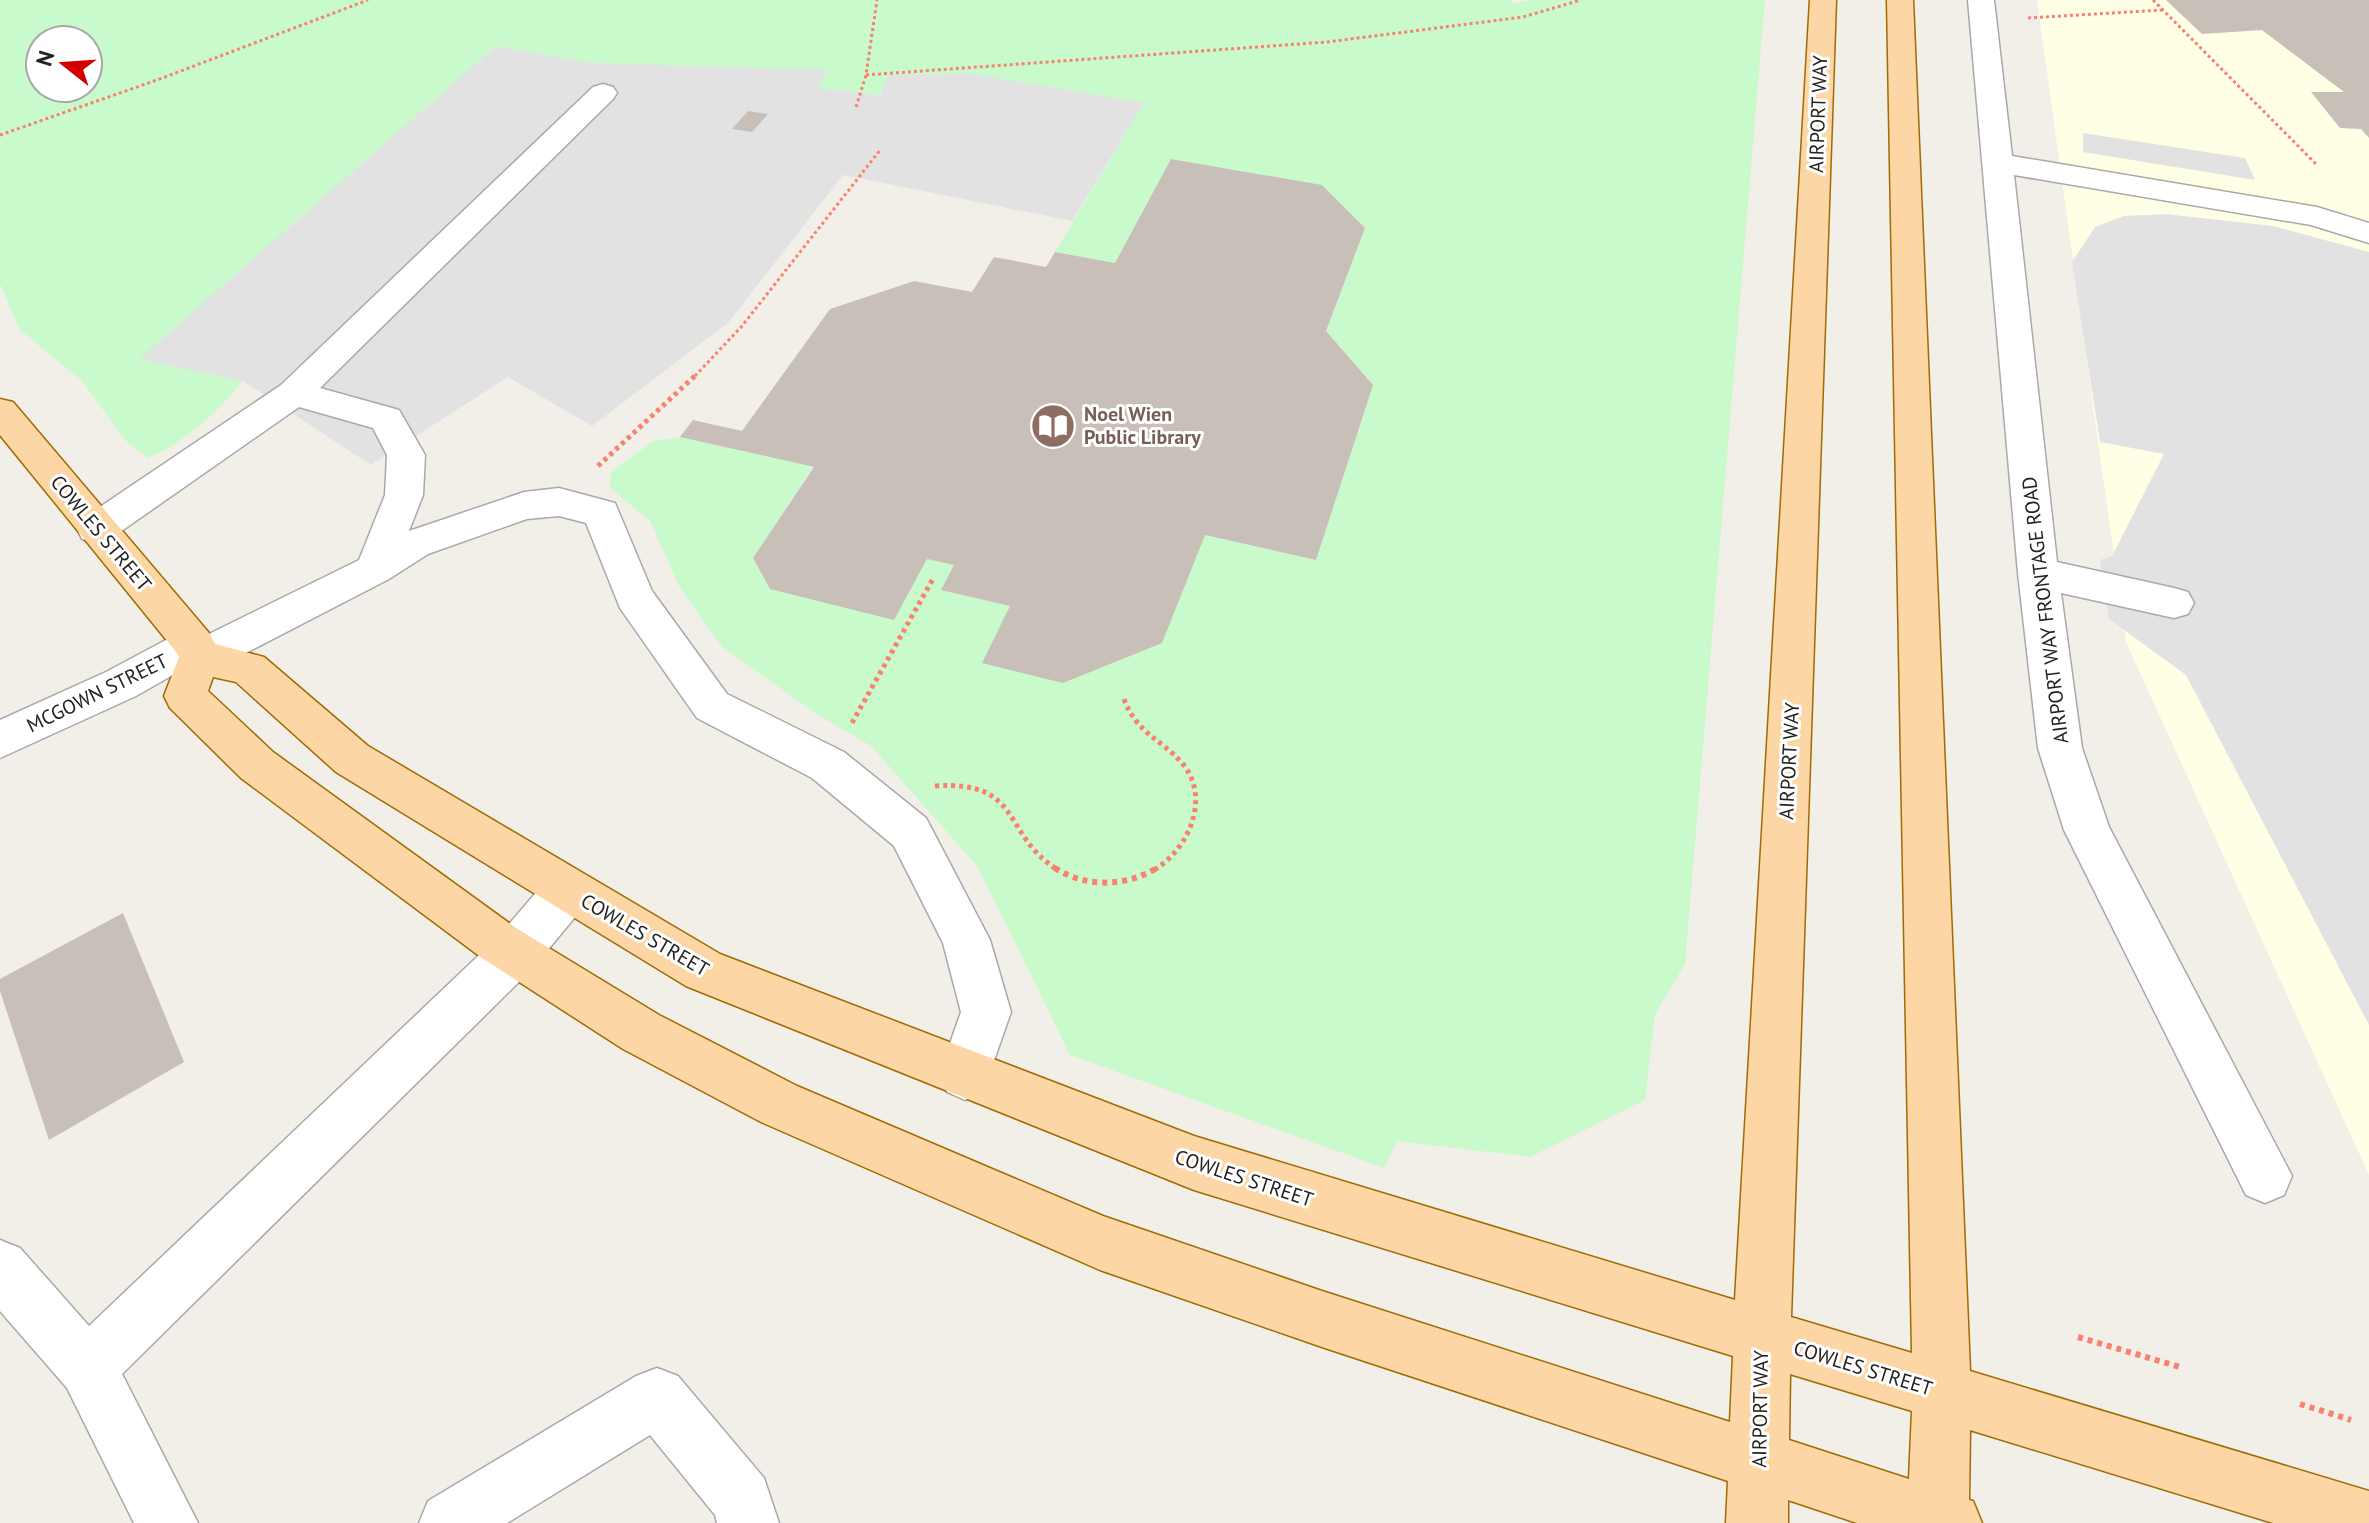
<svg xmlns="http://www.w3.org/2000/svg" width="2369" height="1523" font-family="'PT Sans',sans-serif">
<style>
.education{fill:#ffffe5}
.park{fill:#c8facc;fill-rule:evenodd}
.parking{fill:#e2e2e2}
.building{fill:#c7bfb8}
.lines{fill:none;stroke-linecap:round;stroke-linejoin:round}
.minor-casing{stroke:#a9a9a9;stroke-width:3}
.major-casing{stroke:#a06b00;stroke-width:3}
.path-far2{stroke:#fa8072;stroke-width:3;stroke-dasharray:3 3;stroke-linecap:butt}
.path-far1{stroke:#fa8072;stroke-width:5;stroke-dasharray:4 4;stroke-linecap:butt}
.path{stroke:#fa8072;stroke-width:6;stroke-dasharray:5 5;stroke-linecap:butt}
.minor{fill:#fff;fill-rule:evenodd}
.major{fill:#fcd6a4;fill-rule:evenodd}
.labels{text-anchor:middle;stroke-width:6;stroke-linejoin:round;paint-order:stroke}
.street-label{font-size:20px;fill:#222;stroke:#fff}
.education-label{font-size:20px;font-weight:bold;fill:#785e54;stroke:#fff;text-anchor:start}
</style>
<rect width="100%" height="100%" fill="#f2efe9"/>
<polygon class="education" points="2037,0 2369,0 2369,1175 2126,642"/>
<path class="park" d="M0,0h1510l3,4 17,-4h235l-80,964 -30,50 -10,86 -115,57 -133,-16 -13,27 -314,-113 -92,-188 -107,-121 -53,-31 -96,-68 -42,-59 -30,-67 -40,-33 1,-16 42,-31 27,-4 133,30 -60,91 17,31 124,30 33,-60 27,6 -13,25 69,16 195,-71 110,25 58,-175 -47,-54 39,-103 -43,-43 -151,-26 -56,104 -60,-11 88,-148 -254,-29 -9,20 -62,-7 9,-17 -235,-8 -96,-17 -356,313 103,22c-25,31 -59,62 -95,77l-21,-16 -46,-62 -61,-50 -20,-46zM40,40h48v48h-48z"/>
<g class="parking">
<polygon points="496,46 592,63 828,70 819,88 880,95 889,75 969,73 1144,103 1072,221 843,175 728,323 592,426 508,377 371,465 243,381 139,359"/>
<polygon points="2083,133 2245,158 2255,180 2083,152"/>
<polygon points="2165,214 2273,226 2369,252 2369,1025 2186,675 2109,619 2100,560 2112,556 2164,454 2100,442 2072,262 2095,227 2124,216"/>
</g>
<g class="building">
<polygon points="2166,0 2369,0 2369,138 2361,129 2340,128 2311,92 2344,92 2262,30 2202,34"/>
<polygon points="748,111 768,114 752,132 732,129"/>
<polygon points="1171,159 1322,185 1365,228 1326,331 1373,385 1316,560 1205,535 1162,643 1063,683 982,663 1010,606 941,590 954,565 927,559 894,620 770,589 753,558 814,467 680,437 693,420 742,431 830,309 914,281 972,292 994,257 1046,267 1055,252 1115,263"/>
<polygon points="123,913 184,1062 49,1140 0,991 0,979"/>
</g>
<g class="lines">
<g class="minor-casing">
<g id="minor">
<polygon points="1968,0 1994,0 2012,156 2317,207 2369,223 2369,243 2311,225 2014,175 2057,562 2174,588 2188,592 2194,603 2188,614 2174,618 2061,593 2082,748 2109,827 2292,1176 2284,1195 2265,1203 2246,1195 2064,830 2038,748 2018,573"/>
<polygon points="603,84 613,87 617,93 613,99 320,388 399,410 425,455 423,495 409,531 524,492 559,488 615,503 652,591 727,694 844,752 926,818 990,940 1011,1012 983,1092 965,1100 947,1092 939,1075 961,1012 943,943 894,846 812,778 697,718 620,608 586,523 559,516 527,519 428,554 389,579 215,669 200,673 185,668 136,696 0,758 0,720 106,672 179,633 194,628 209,634 359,560 385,495 387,455 373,428 299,407 110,539 96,543 82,539 77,529 82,519 281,385 593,87"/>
<polygon points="568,869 585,875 591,890 585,905 532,969 122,1374 198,1523 134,1523 67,1388 0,1311 0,1240 20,1248 89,1326 498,937 551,875"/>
<polygon points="657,1368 678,1376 764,1478 779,1523 717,1523 715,1515 650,1435 507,1523 419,1523 428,1501 636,1376"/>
</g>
</g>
<g class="major-casing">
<path id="major" d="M1810,0h26l-45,1317 121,36 -25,-1353h26l57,1371 399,120v32h-96l-303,-93 -1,70 4,1 9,22h-125l-69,-23v23h-62l2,-42 -406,-134 -222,-77 -339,-148 -138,-73 -141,-91 -241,-180 -71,-70 -6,-12 15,-39 -2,-4 -177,-218v-36l13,3 196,231 6,11 49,13 104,89 352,208 474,182 541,164zM213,677l23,5 100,90 350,214 508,204 539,166 -3,66 -408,-131 -219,-75 -306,-130 -138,-71 -143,-87 -243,-176 -65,-61zM1790,1374l122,37 -3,68 -120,-39z"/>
</g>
<g class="path-far2">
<polyline points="2153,0 2318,166"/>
<polyline points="2028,18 2162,10"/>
<polyline points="866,75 1327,42 1523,17 1581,0"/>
<polyline points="856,107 866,75 877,0"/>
<polyline points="0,135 157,80 368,0"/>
<polyline points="695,376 742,326 881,149"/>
</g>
<g class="path-far1">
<polyline points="598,466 697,374"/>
<path d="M1124,699c13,35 36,39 58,64 30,35 6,87 -28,107"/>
<polyline points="852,723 934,577"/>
<path d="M935,786c89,-6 66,49 123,84"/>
</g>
<g class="path">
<path d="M1055,868c31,20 70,19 102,0"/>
<polyline points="2078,1337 2183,1368"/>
<polyline points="2300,1404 2351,1420"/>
</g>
<use href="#minor" class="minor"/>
<use href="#major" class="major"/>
</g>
<defs>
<g id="library-disc" transform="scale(2.3)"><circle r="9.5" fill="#8d6e63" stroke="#fff"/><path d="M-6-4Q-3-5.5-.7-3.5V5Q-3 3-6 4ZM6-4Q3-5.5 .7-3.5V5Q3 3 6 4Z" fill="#fff"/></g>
</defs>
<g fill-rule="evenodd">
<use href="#library-disc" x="1053" y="426"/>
</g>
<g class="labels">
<g class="street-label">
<text transform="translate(1818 114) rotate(-88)" y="7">AIRPORT WAY</text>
<text transform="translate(101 533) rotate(50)" y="7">COWLES STREET</text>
<text transform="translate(2045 610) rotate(-97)" y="7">AIRPORT WAY FRONTAGE ROAD</text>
<text transform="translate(97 693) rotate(-26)" y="7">MCGOWN STREET</text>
<text transform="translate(1789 761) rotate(-87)" y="7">AIRPORT WAY</text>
<text transform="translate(645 935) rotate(30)" y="7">COWLES STREET</text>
<text transform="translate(1244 1178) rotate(18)" y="7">COWLES STREET</text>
<text transform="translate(1863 1368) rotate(17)" y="7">COWLES STREET</text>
<text transform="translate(1760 1409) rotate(-89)" y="7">AIRPORT WAY</text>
</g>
<g class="education-label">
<text x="1084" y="421">Noel Wien<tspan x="1084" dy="23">Public Library</tspan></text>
</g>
</g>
<g transform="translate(64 64) rotate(287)"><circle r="38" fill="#ffffff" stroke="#a7a7a7" stroke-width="2"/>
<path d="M0-6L14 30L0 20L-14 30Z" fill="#d40000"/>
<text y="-12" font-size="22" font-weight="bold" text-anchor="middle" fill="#222222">N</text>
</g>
</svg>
